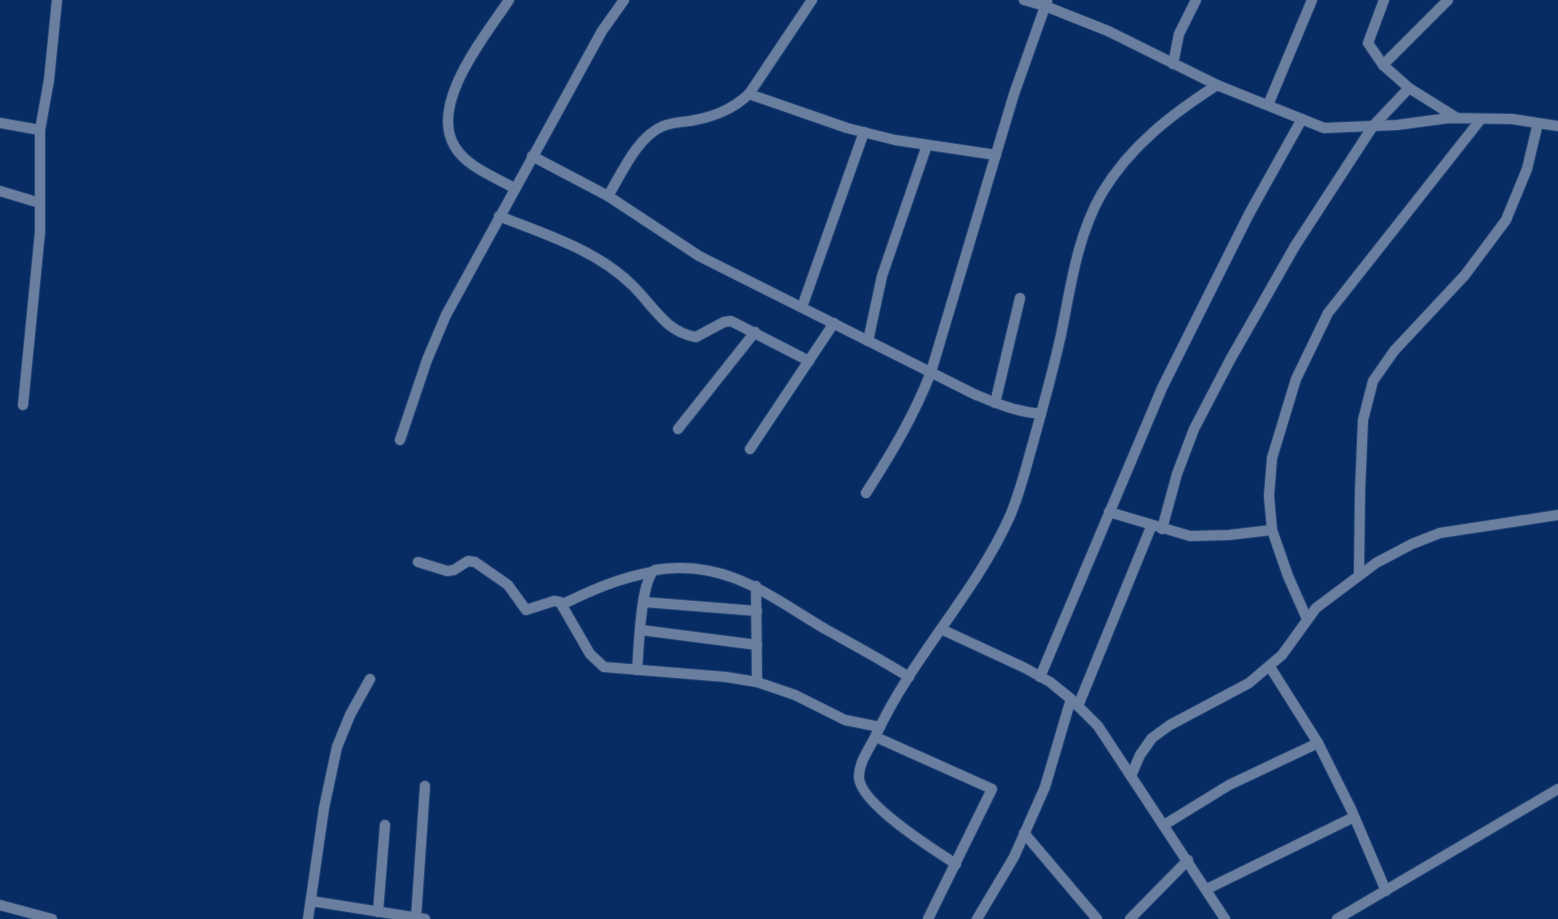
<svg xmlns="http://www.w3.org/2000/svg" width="1558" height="919" font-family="Cabin,sans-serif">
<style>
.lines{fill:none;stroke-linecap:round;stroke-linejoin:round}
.minor-casing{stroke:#234476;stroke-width:12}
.minor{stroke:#6a7fa0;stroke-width:10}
</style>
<rect width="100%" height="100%" fill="#072c64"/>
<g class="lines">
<g class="minor-casing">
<g id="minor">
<path d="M509,0c-23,35 -81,104 -54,147 12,20 40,30 59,41"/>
<polyline points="1024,0 1045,6 1108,31 1217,85 1324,128 1397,125 1449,118 1512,119 1558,126"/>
<polyline points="1448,0 1383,65 1409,88 1457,118"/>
<polyline points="1173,64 1179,34 1196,0"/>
<polyline points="1383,65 1368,43 1384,0"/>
<polyline points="749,94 847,128 895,140 996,155"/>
<polyline points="1268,105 1312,0"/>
<polyline points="0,123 40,130"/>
<path d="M532,156l76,40 91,60 275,138c22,9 42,18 67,20"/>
<polyline points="0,191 40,203"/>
<path d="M608,196c14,-23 29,-59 55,-70 8,-3 18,-4 27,-5 23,-4 42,-11 59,-27l63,-94"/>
<path d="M499,216c45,18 98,34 133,69 21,20 33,47 64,52l28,-15 7,-1 78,40"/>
<polyline points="802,307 864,132"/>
<polyline points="868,341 882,276 927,145"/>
<polyline points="995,403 1020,298"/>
<polyline points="23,405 40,232 40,130 49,80 57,0"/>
<polyline points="678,429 755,332"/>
<polyline points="400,440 427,360 446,315 602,31 624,0"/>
<polyline points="750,449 834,323"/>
<path d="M866,493c25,-39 48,-77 65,-121l83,-278 33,-93"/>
<polyline points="1109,512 1190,536 1229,535 1272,530"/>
<polyline points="1162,529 1177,474 1194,429 1230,360 1295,246 1373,126 1409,88"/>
<polyline points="418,562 447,571 454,570 468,561 475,562 508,585 526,610 554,601 560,602 590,654 604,667 726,677 757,682 795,695 845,720 880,727"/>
<polyline points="1359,573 1360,492 1363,420 1373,381 1394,351 1465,275 1506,220 1527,169 1538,123"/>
<polyline points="756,586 757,682"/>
<polyline points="644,602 757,611"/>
<path d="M563,604c29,-14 56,-26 89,-32"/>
<polyline points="1307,619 1288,576 1272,530 1269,496 1272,458 1296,379 1328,313 1481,119"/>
<polyline points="941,629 1025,668 1050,682 1071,699 1098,726 1225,919"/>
<polyline points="641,630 757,645"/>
<polyline points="1270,667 1318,743 1351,809 1386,891"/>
<path d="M637,670c2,-20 3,-90 18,-100 72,-11 114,26 172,60 27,15 55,30 82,47"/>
<polyline points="1040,677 1162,388 1249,214 1302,119"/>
<polyline points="1078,706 1151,527"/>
<path d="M876,735c-6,13 -18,28 -17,43 2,26 75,72 97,86"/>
<polyline points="1131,776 1140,755 1152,738 1170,725 1249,683 1282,655 1316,608 1376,563 1412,544 1440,533 1558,515"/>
<polyline points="1164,825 1229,785 1318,743"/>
<polyline points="1024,833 1097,919"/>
<polyline points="1207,889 1354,817"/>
<polyline points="311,901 425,919"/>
<polyline points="0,905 52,919"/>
<polyline points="378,912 385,825"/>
<polyline points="416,918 425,786"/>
<polyline points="308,919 324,808 337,747 350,715 370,679"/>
<path d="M928,919l64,-130 -114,-51 -2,-3c36,-78 99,-141 134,-219 10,-23 16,-49 23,-73 10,-37 21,-75 29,-113 9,-46 16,-96 40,-137 28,-47 70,-79 115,-108"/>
<polyline points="977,919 1014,857 1045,787 1071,699"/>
<polyline points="1130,919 1188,860"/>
<polyline points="1337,919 1558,789"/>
</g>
</g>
<use href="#minor" class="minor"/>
</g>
</svg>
